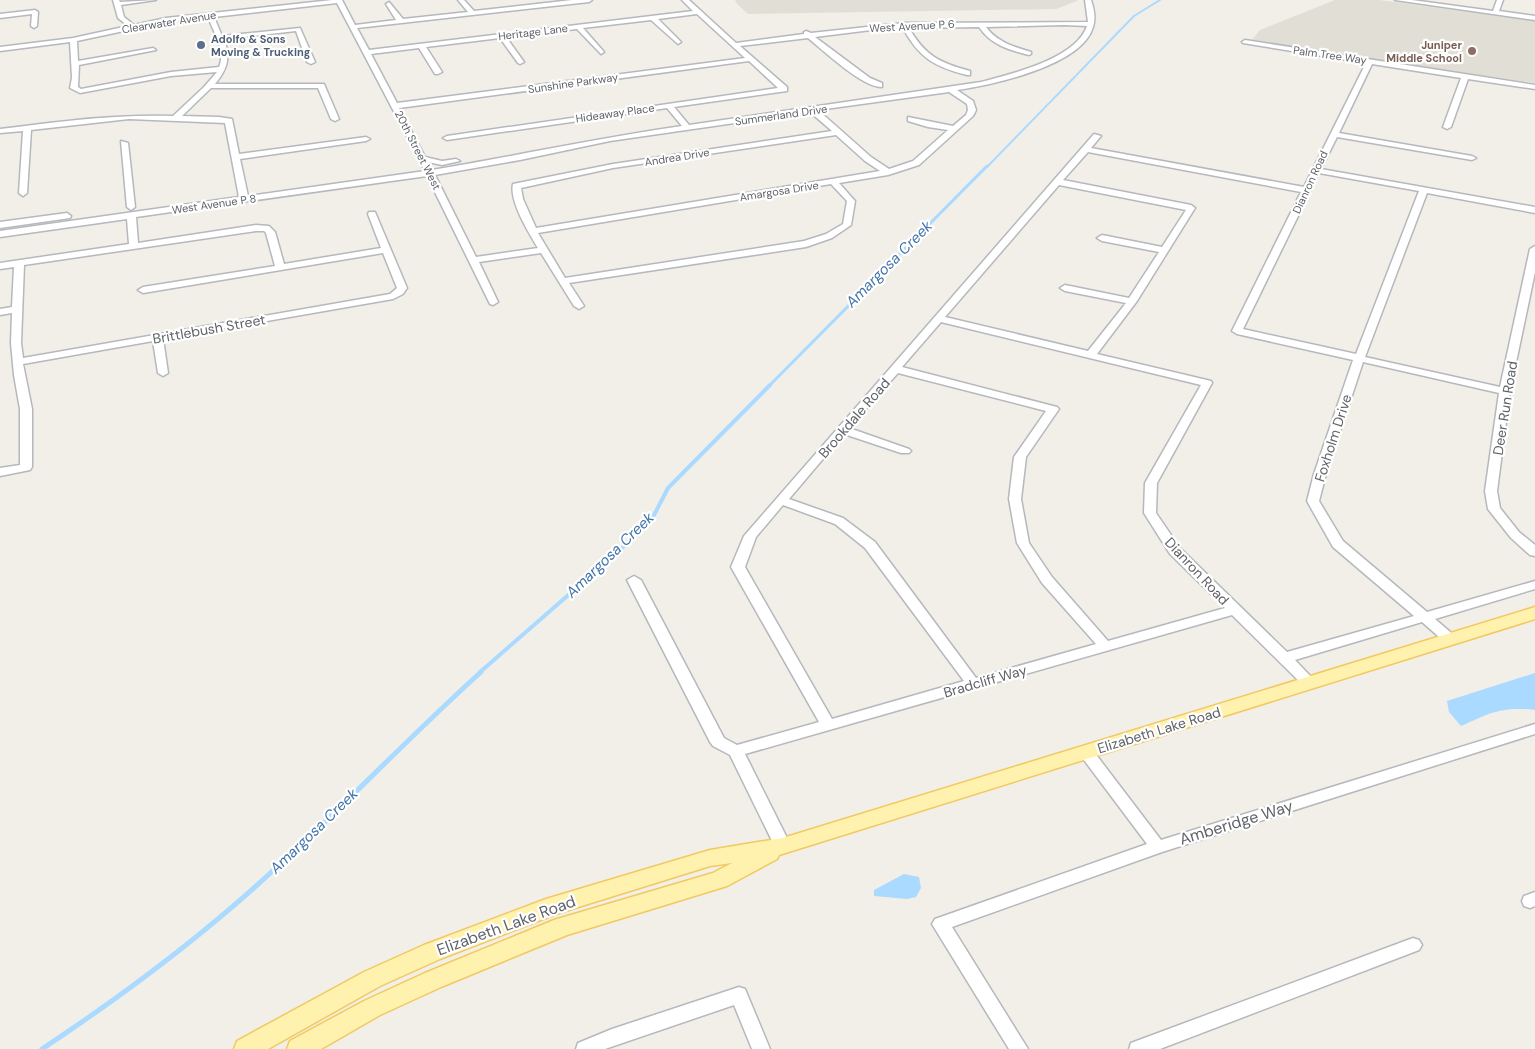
<svg xmlns="http://www.w3.org/2000/svg" width="1535" height="1049" font-family="'DM Sans',sans-serif">
<style>
.education{fill:#e1ded6}
.water{fill:#aadaff}
.lines{fill:none;stroke-linecap:round;stroke-linejoin:round}
.stream-far3{stroke:#aadaff;stroke-width:2}
.stream-far2{stroke:#aadaff;stroke-width:3}
.stream-far1{stroke:#aadaff;stroke-width:4}
.stream{stroke:#aadaff;stroke-width:5}
.minor-casing{stroke:#b5b8bc;stroke-width:3}
.major-casing{stroke:#f2c960;stroke-width:3}
.minor{fill:#fff;fill-rule:evenodd}
.major{fill:#fff2af;fill-rule:evenodd}
.service-dot{fill:#5c6f8a;stroke:#fff;stroke-width:2}
.education-dot{fill:#8d6e63;stroke:#fff;stroke-width:2}
.labels{text-anchor:middle;stroke-width:4.5;stroke-linejoin:round;paint-order:stroke}
.far-street-label{font-size:11px;fill:#5f6368;stroke:#fff}
.far-service-label{font-size:11px;font-weight:bold;fill:#4e5e75;stroke:#fff;text-anchor:start}
.far-education-label{font-size:11px;font-weight:bold;fill:#785e54;stroke:#fff;text-anchor:end}
.street-label{font-size:14px;fill:#5f6368;stroke:#fff}
.water-label{font-size:15px;font-style:italic;fill:#4174aa;stroke:#fff}
.near-street-label{font-size:16px;fill:#5f6368;stroke:#fff}
</style>
<rect width="100%" height="100%" fill="#f1efe8"/>
<g class="education">
<polygon points="735,0 1077,0 1077,1 1056,9 748,14 737,4"/>
<polygon points="1335,0 1379,0 1535,21 1535,83 1251,41 1260,30"/>
</g>
<g class="water">
<path d="M1535,673v37c-34,-4 -45,3 -74,16l-12,-14 -2,-11z"/>
<polygon points="904,874 919,877 921,888 916,897 907,899 874,896 874,890"/>
</g>
<g class="lines">
<polyline class="stream-far3" points="986,168 1134,16 1160,0"/>
<polyline class="stream-far2" points="769,386 987,166"/>
<polyline class="stream-far1" points="479,673 620,550 653,517 668,488 770,385"/>
<path class="stream" d="M42,1049c83,-55 163,-115 236,-183 69,-63 133,-131 203,-194"/>
<g class="minor-casing">
<g id="minor">
<path d="M113,0h6l1,2 36,-2 -35,5 3,12 10,8 32,-7 166,-18h10l13,25 41,-5 -10,-16 3,-2 14,17 65,-7 -10,-12h6l10,11 98,-11h20l-3,2 -232,26 12,22 324,-39 -11,-11h7l47,43 68,-9v-2l2,-1 5,2 93,-10 184,-1 -3,-22h6c3,9 5,18 2,27 -11,39 -102,58 -136,63l16,11 3,9 -3,6 -54,49 -31,10 -49,8 16,18 -4,24 -19,13 -26,9 -237,36 15,23 -5,3 -5,-3 -33,-53 -62,9 19,40 -5,3 -3,-1 -63,-128 -291,41 2,26 118,-18 13,1 6,6 9,32 97,-16 -13,-34 1,-2h6l32,76 -4,6 -10,5 -230,40 5,34 -5,3 -5,-3 -5,-32 -130,23 9,45v58l-2,3 -30,6v-8l20,-3v-56l-6,-34 -3,-32 1,-30 -12,2v-6l12,-2 2,-40 -14,2v-6l129,-19 -2,-25 -127,18v-6l239,-34 -14,-74 -96,-4 -98,11 -4,63 -4,3 -4,-3 4,-62 -23,2v-4c58,-7 114,-15 173,-13l31,-29 13,-15 -46,4 -91,17 -10,-5 2,-10 -2,-36 -70,9v-4l73,-9 55,-12 -10,-8zM337,3l88,168 -177,25 -8,-37 126,-18 4,-2 -4,-2 -127,17 -7,-35 -13,-2 -37,-1 29,-28h107l13,31 4,2 4,-2 -15,-35h-109c12,-15 16,-25 9,-45l72,-8 11,31 4,2 4,-2 -15,-34 -78,8 -8,-19zM697,14l48,44 -348,45 -26,-49 48,-6 16,26h3l4,-2 -16,-25 74,-9 18,25 2,1 4,-2 -18,-25 71,-8 24,25 3,-2 -21,-24 68,-8 27,24 3,-2 -23,-23zM208,17c6,16 18,34 11,50l-48,5 -90,17 -3,-2 1,-22 77,-15 -3,-2 -75,13 -1,-20 89,-19zM1064,25l23,1c-11,33 -76,48 -106,56l-292,43 -15,-18 113,-16v-4l-47,-41 68,-8c15,12 55,50 74,49v-4l-12,-5 -55,-41 64,-8 24,-1c16,30 32,39 64,47h3v-4c-30,-8 -45,-15 -61,-43l70,-1c12,18 30,23 50,28l2,-1v-2c-17,-5 -34,-10 -45,-25zM749,61l29,27 -331,48 -4,2 4,2 220,-32 15,18c-84,12 -166,30 -250,44l-4,-8 14,3 18,-4 -4,-2 -14,2 -17,-4 -26,-49zM949,92l18,12 1,6 -2,5 -13,11 -45,-9v4l20,6 20,3 -35,31 -24,8 -18,-12 -53,-47zM810,112l22,19 -219,33 -100,20c-4,17 16,49 25,64l-62,9 -41,-82 85,-15 90,-19zM836,135l29,26 15,10 -344,57 -13,-29 -2,-11 92,-20zM831,184l16,17 -4,23 -17,10 -22,7 -239,37 -27,-45zM256,231h8l2,2 9,33 -132,21 -5,3 5,3 240,-40 14,35 -7,6 -367,64 -2,-15 3,-78z"/>
<polygon points="1395,0 1412,0 1493,11 1497,0 1503,0 1499,11 1535,16 1535,20"/>
<polygon points="35,10 38,12 37,26 34,28 31,26 32,14 0,18 0,14"/>
<path d="M1245,40l290,45v4l-67,-10 -17,48 -4,2 -4,-2 18,-49 -89,-14 -33,69 133,23 4,2 -4,2 -135,-23 -16,32 214,38v6l-108,-20 -62,164 135,30 30,-138 5,-3v26l-25,119 -13,100 3,17 19,24 16,13v11l-5,-1 -19,-17 -23,-29 -3,-18 14,-98 -136,-31 -37,112 -7,27 24,40 84,71 108,-31v8l-100,30 21,18 2,3 -2,3h-10l-24,-21 -127,38 22,23 -2,4h-10l-73,-72 -487,139 46,92 -2,5 -6,1 -6,-1 -47,-96 -17,-9 -3,-4 -83,-162 7,-4 7,4 83,158 13,7 82,-23 -88,-155 13,-31 350,-402 7,2 -10,12 213,39 62,-124 -123,-20 -1,-1zM1088,152l213,40 -69,139 5,3 116,26 -39,114 -7,27 26,46 81,69 -127,36 -107,-104 -24,-35 1,-30 55,-100 -1,-2 -114,-27 40,-53 58,-93 -4,-3 -128,-25zM1319,173l100,18 -63,163 -113,-25zM1059,185l127,25 -24,37 -60,-12 -5,3 5,3 57,11 -30,46 -64,-13 -5,3 5,3 61,12 -38,48 -143,-34zM941,322l260,63 -56,98 -1,30 26,41 55,54 -117,33 -56,-64 -23,-34 -8,-44 5,-42 33,-48 -2,-2 -155,-40zM898,373l148,38 -32,46 -5,42 8,44 25,40 54,61 -120,34 -101,-136 -32,-24 -54,-19 55,-65 57,19h8l2,-2 -2,-2 -60,-21zM783,505l52,19 30,24 99,133 -132,38 -87,-152 11,-30z"/>
<polygon points="121,141 128,143 135,207 131,210 127,207"/>
<polygon points="67,213 71,216 70,218 0,228 0,222"/>
<polygon points="1535,724 1535,734 1162,852 952,927 1028,1049 1009,1049 932,924 935,919 1147,844 1078,752 1081,748 1086,746 1091,748 1161,840"/>
<polygon points="1535,892 1535,906 1530,908 1524,906 1522,901 1524,896"/>
<polygon points="1413,938 1419,940 1422,945 1419,950 1160,1049 1129,1049 1131,1043"/>
<polygon points="739,987 745,989 770,1049 752,1049 734,1005 605,1049 576,1049 578,1043 612,1029"/>
</g>
</g>
<g class="major-casing">
<polygon id="major" points="1535,607 1535,619 779,855 777,859 727,886 567,935 441,987 380,1015 321,1049 287,1049 290,1041 364,1001 425,973 554,920 713,873 732,863 710,866 559,913 440,959 380,986 268,1049 234,1049 237,1041 364,972 424,945 546,899 710,850 783,838"/>
</g>
<use href="#minor" class="minor"/>
<use href="#major" class="major"/>
</g>
<circle class="service-dot" cx="201" cy="45" r="5"/>
<circle class="education-dot" cx="1472" cy="51" r="5"/>
<g class="labels">
<g class="far-street-label">
<text transform="translate(169 22) rotate(-9)" y="4">Clearwater Avenue</text>
<text transform="translate(912 26) rotate(-3)" y="4">West Avenue P 6</text>
<text transform="translate(533 32) rotate(-7)" y="4">Heritage Lane</text>
<text transform="translate(1330 55) rotate(8)" y="4">Palm Tree Way</text>
<text transform="translate(573 83) rotate(-8)" y="4">Sunshine Parkway</text>
<text transform="translate(615 113) rotate(-8)" y="4">Hideaway Place</text>
<text transform="translate(781 115) rotate(-8)" y="4">Summerland Drive</text>
<text transform="translate(418 150) rotate(63)" y="4">20th Street West</text>
<text transform="translate(677 157) rotate(-9)" y="4">Andrea Drive</text>
<text transform="translate(1310 182) rotate(-65)" y="4">Dianron Road</text>
<text transform="translate(779 191) rotate(-9)" y="4">Amargosa Drive</text>
<text transform="translate(214 204) rotate(-8)" y="4">West Avenue P 8</text>
</g>
<g class="far-service-label">
<text x="211" y="43">Adolfo &amp; Sons<tspan x="211" dy="13">Moving &amp; Trucking</tspan></text>
</g>
<g class="far-education-label">
<text x="1462" y="49">Juniper<tspan x="1462" dy="13">Middle School</tspan></text>
</g>
<g class="street-label">
<text transform="translate(209 329) rotate(-10)" y="5">Brittlebush Street</text>
<text transform="translate(1505 408) rotate(-81)" y="5">Deer Run Road</text>
<text transform="translate(854 418) rotate(-49)" y="5">Brookdale Road</text>
<text transform="translate(1333 438) rotate(-72)" y="5">Foxholm Drive</text>
<text transform="translate(1197 571) rotate(47)" y="5">Dianron Road</text>
<text transform="translate(985 681) rotate(-16)" y="5">Bradcliff Way</text>
<text transform="translate(1159 730) rotate(-17)" y="5">Elizabeth Lake Road</text>
</g>
<g class="water-label">
<text transform="translate(889 264) rotate(-45)" y="5">Amargosa Creek</text>
<text transform="translate(610 555) rotate(-44)" y="5">Amargosa Creek</text>
<text transform="translate(314 831) rotate(-44)" y="5">Amargosa Creek</text>
</g>
<g class="near-street-label">
<text transform="translate(1236 822) rotate(-17)" y="6">Amberidge Way</text>
<text transform="translate(506 925) rotate(-20)" y="6">Elizabeth Lake Road</text>
</g>
</g>
</svg>
